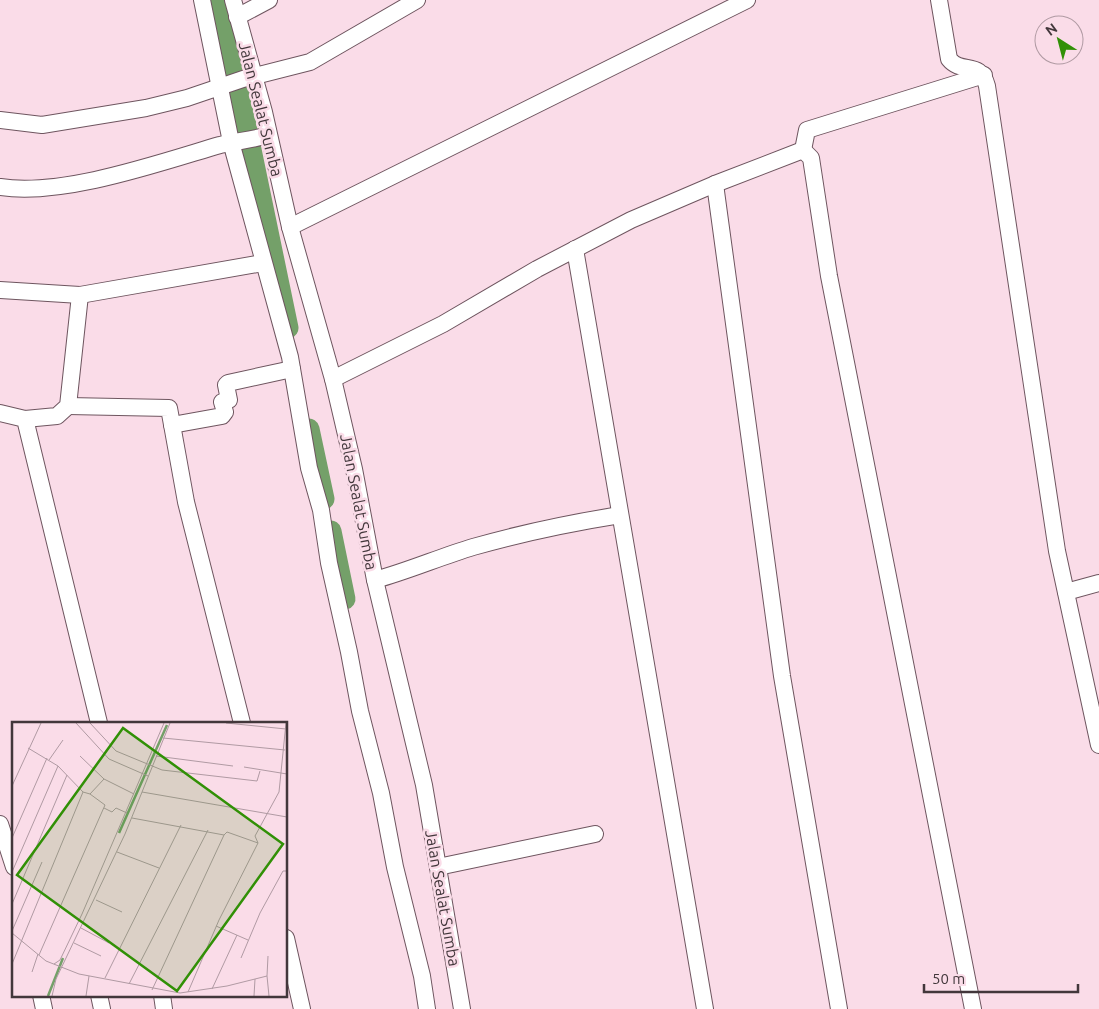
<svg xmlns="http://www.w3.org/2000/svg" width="1099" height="1009" font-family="Ubuntu,sans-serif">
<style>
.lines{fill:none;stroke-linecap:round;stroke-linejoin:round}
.canal{stroke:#74a069;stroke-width:21}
.minor-casing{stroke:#6e555f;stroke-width:18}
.minor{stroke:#fff;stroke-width:16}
.labels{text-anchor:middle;stroke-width:5;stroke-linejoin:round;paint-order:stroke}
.street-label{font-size:16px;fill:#42373b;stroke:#fadce8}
.inset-river{fill:none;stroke:#74a069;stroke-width:2.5}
.inset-road{fill:none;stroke:#b09aa3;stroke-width:1}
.view{fill:#319006;fill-opacity:0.15;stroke:#319006;stroke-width:2.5}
.inset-edge{fill:none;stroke:#42373b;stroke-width:2.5}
</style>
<rect width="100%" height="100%" fill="#fadce8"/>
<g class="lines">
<g class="canal">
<polyline points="220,0 288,328"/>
<polyline points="309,429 324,499"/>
<polyline points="331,531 345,599"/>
</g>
<g class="minor-casing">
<g id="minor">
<polyline points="202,0 231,142 290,357 309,468 321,510 329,563 349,652 360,711 381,793 395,867 422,976 427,1009"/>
<polyline points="233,0 264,112 290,227 333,379 354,469 375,580 424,785 462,1009"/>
<path d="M939,0l10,59c13,16 31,0 38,27l70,465 42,194"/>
<polyline points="237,17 269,0"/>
<polyline points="0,120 42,125 146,108 187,98 243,79 310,62 417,0"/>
<polyline points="803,150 811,158 829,276 973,1009"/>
<polyline points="803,150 807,130 984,75"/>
<polyline points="715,184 782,676 839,1009"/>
<path d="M0,187c62,10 159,-24 220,-42 16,-4 33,-5 48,-10"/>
<polyline points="290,227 747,0"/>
<polyline points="575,249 705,1009"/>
<polyline points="0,290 80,295 263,263"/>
<polyline points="333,379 443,324 537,269 631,220 715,184 803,150"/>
<polyline points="68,406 169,408 186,502 242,723"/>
<polyline points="0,413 25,419 99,723"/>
<polyline points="25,419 57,416 68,406 80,295"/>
<polyline points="172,425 222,416 225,412 222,402 229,400 226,385 228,383 292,369"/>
<path d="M375,580c33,-9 65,-23 98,-33 49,-14 97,-24 147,-32"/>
<polyline points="1066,592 1099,583"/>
<polyline points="0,824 14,867"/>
<polyline points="438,867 595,834"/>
<polyline points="286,938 302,1009"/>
<polyline points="41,995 44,1009"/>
<polyline points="99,995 102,1009"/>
<polyline points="162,995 164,1009"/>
</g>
</g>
<use href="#minor" class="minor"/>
</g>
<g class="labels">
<g class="street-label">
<text transform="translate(261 109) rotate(76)" y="6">Jalan Sealat Sumba</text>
<text transform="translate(359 502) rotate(79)" y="6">Jalan Sealat Sumba</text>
<text transform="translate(443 898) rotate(80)" y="6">Jalan Sealat Sumba</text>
</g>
</g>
<g transform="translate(12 722)">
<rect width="275" height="275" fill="#fadce8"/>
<path class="inset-river" d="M107,111l48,-108M36,274l15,-38"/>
<path class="inset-road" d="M64,1l33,36 39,17M78,1l26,28 46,19 95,11 3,-10M214,1l60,6M151,16l122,12M68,34l24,23 30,15M144,34l77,10M37,38l14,-20M232,45l43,7M0,64l29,-63M71,70l7,2 14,-15M130,70l145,25M92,86l8,4 4,-4 11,5M120,96l92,17 3,-3 31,11M0,116l35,-80M105,130l42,16M0,150l46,-106M84,178l26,12M0,182l55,-129M204,204l32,14M69,206l28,15M0,209l30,-69M0,211l34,28 33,13 101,19 47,-7 40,-10 2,20M62,221l27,13M27,233l66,-150 -15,-11M229,236l19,-45 23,-42h4M0,242l71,-172 -25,-26 -30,-18M42,242l6,-4 22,-46 82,-191M20,250l6,-18M255,254l1,-20M93,256l76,-153M117,262l79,-154M200,267l25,-54M140,268l72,-155M176,270l31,-72 39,-77 -3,-7 24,-44 7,-69M40,274l4,-17 69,-145 45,-111M74,274l3,-20M242,274l1,-17"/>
<path class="view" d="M111,6l160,116 -106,147 -160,-116z"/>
<rect width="275" height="275" class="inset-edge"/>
</g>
<g transform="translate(1059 40) rotate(324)"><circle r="24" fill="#fadce8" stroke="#b09aa3"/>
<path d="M0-4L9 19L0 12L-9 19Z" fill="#319006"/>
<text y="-8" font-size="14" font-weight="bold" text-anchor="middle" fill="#42373b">N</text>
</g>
<path d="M924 984v8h154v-8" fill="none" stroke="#42373b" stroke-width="2.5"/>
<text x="932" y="984" font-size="15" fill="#42373b" stroke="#fadce8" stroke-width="4" paint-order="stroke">50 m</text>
</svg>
